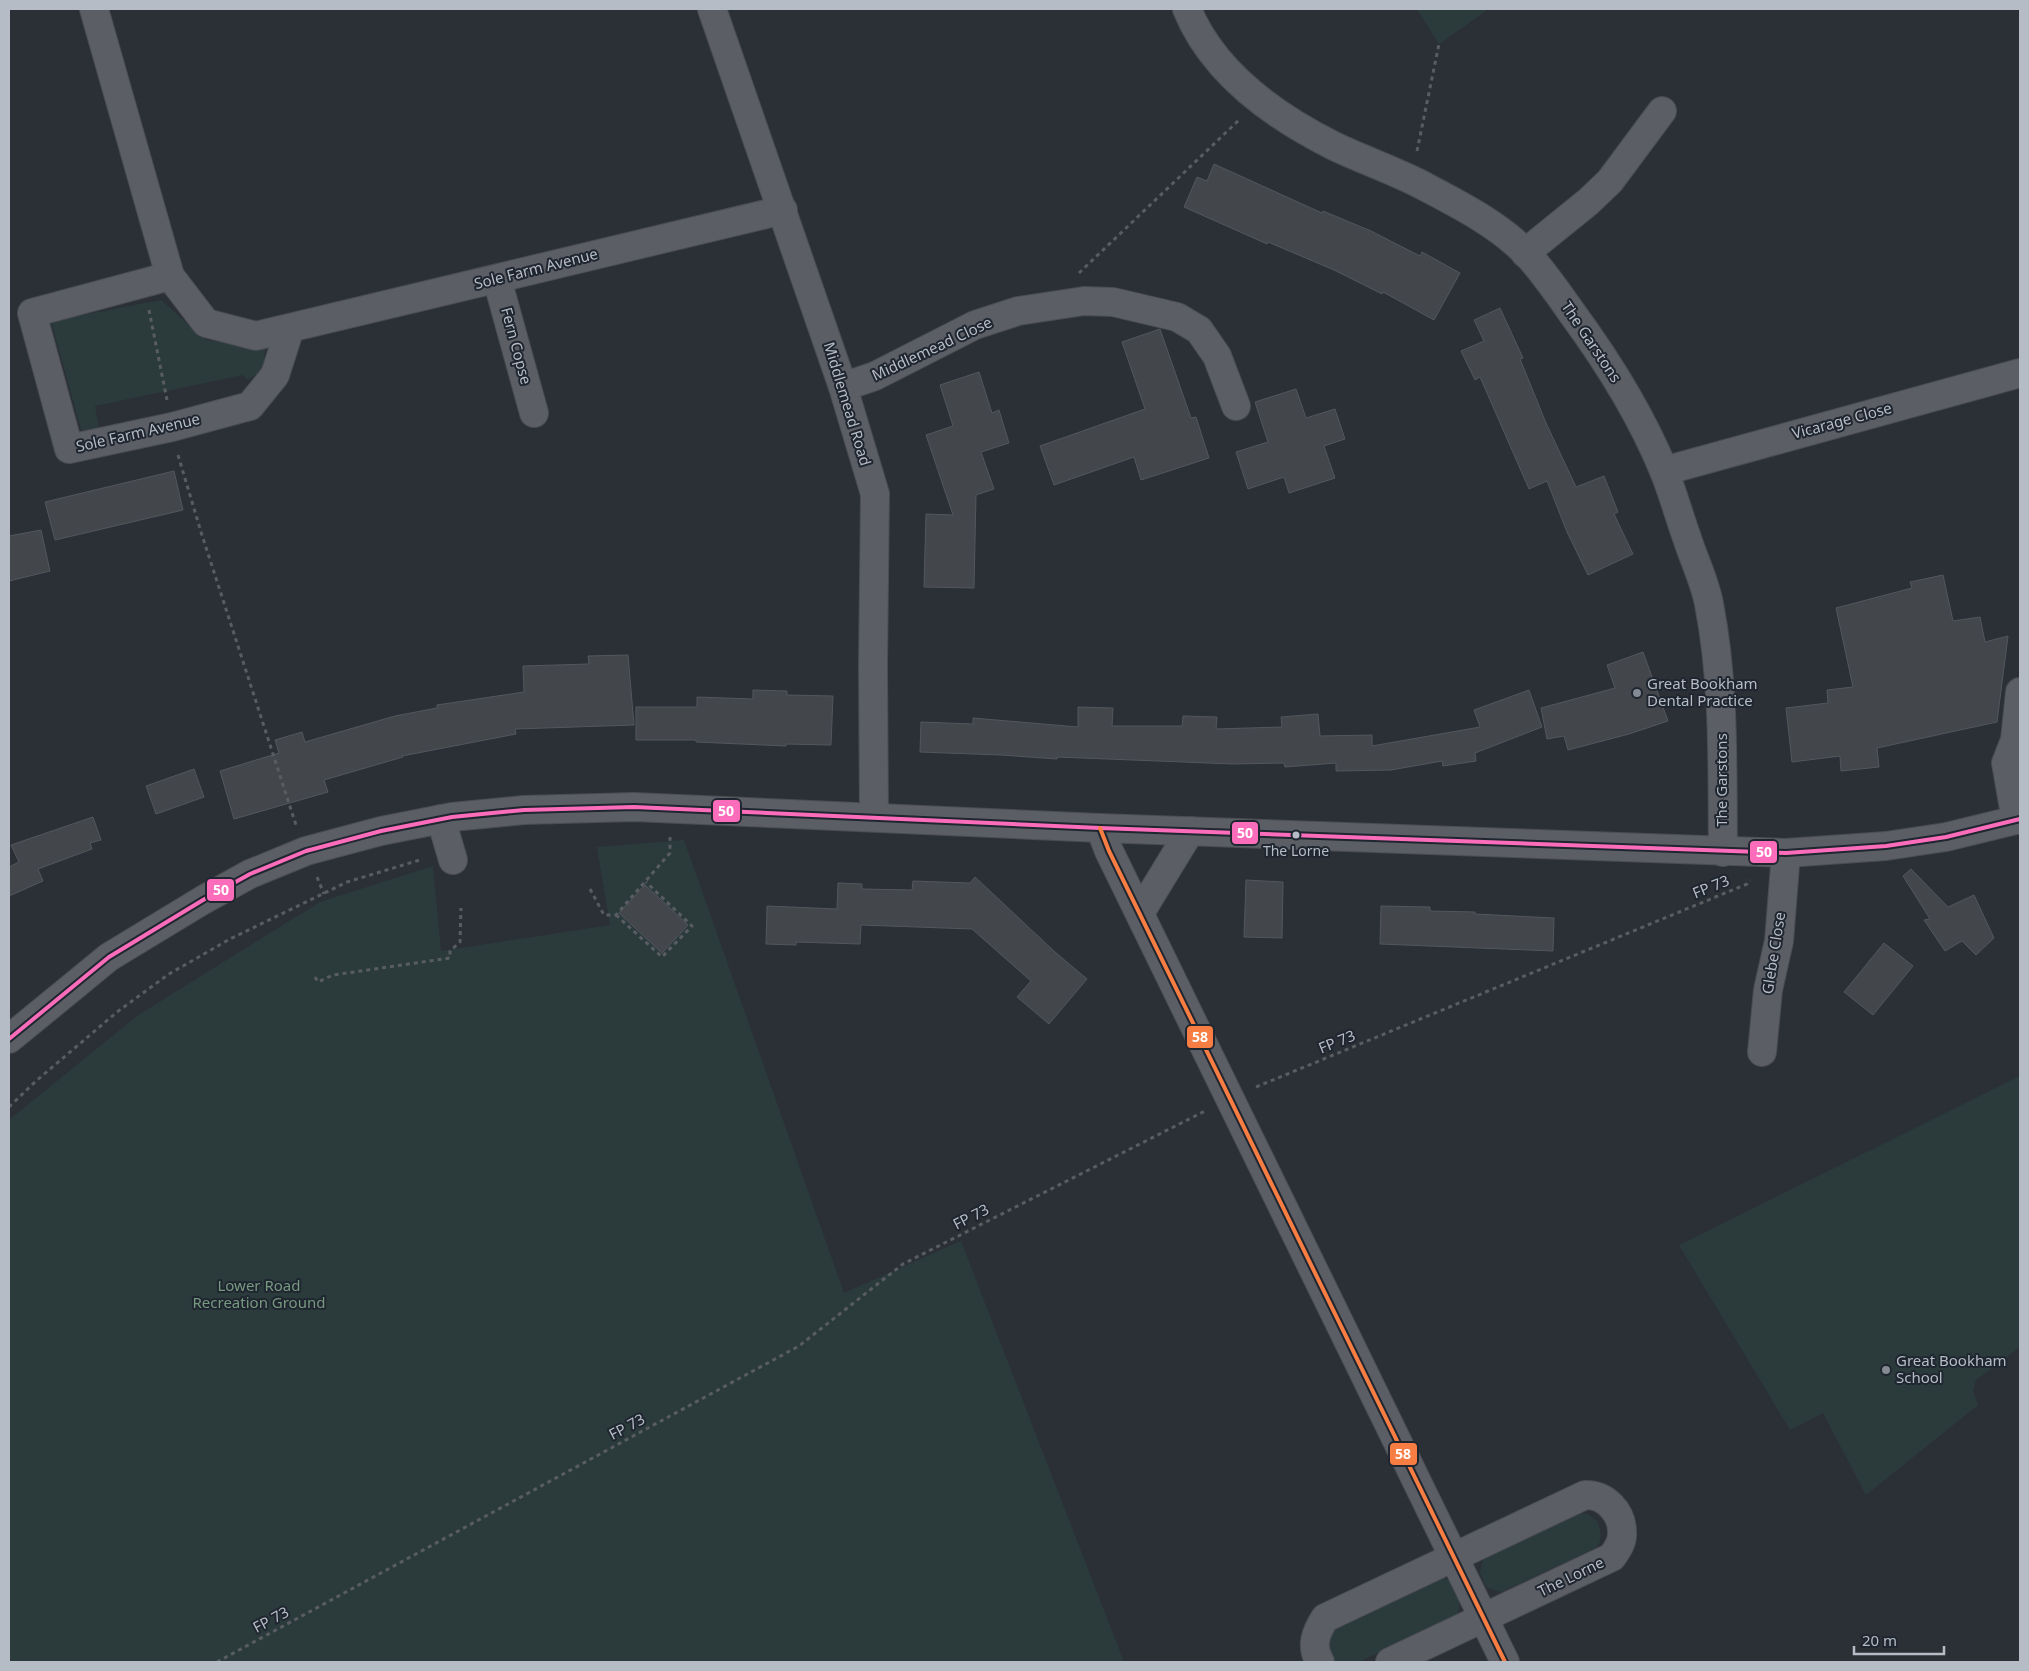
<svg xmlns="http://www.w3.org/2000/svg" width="2029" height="1671" font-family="'Noto Sans',sans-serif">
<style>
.green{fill:#2b3b3c}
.building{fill:#43474c;stroke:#53575d}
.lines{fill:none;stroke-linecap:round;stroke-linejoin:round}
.minor-casing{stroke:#494c51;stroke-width:30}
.path{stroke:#595d61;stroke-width:3;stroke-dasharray:4 4;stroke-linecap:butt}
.minor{stroke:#5b5e64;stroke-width:28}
.bus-1-casing{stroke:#1f2630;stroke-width:8}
.bus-2-casing{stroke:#1f2630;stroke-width:8}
.bus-1{stroke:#fb6dba;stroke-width:4}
.bus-2{stroke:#f77d43;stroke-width:4}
.poi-dot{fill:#858b94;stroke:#1f2630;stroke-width:2}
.bus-dot{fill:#b6bcc6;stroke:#1f2630;stroke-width:2}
.labels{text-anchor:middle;stroke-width:4;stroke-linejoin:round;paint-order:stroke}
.bus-label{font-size:14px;fill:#b6bcc6;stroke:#1f2630}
.street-label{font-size:15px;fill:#b6bcc6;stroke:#1f2630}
.poi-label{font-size:15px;fill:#b6bcc6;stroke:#1f2630;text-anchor:start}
.park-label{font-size:15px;fill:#77997f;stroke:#1f2630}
.line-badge{stroke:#1f2630;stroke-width:2}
.badge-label{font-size:14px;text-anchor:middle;font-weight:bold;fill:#fff}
</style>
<rect width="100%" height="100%" fill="#2b3036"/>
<g class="green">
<polygon points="1417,9 1489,9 1439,44"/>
<polygon points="161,300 206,340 265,348 264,370 247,380 243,375 95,406 99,428 82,433 51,321"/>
<polygon points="684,840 844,1293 961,1241 1124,1662 9,1662 9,1120 137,1016 320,902 433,866 441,951 610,925 597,847"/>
<polygon points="2020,1076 2020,1347 1976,1380 1973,1391 1978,1405 1866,1495 1823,1413 1790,1430 1679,1245"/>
<path d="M1575,1513l13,1 9,7c4,11 6,19 -1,27l-95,44 -15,-5 -6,-15 4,-17z"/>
<path d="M1442,1577c15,5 21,24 15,38l-98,47 -28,-1 -5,-22 10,-12z"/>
</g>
<g class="building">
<polygon points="1214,164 1322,213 1323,211 1371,231 1420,256 1422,252 1460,273 1434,320 1383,292 1382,294 1334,270 1268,242 1267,244 1184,207 1197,177 1207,181"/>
<polygon points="1500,308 1523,358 1520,359 1546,423 1576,487 1604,476 1618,512 1614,514 1633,554 1588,575 1567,532 1547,481 1529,489 1480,377 1475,380 1461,351 1484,341 1474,320"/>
<polygon points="1160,329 1191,418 1196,417 1209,458 1141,480 1134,457 1054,485 1040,446 1145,409 1122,342"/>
<polygon points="979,372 992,413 999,410 1009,443 981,452 994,489 976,495 974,588 924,587 926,514 953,515 926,435 953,426 940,385"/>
<polygon points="1296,389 1306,418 1335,409 1345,439 1324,446 1335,478 1289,493 1284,477 1248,489 1236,452 1268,442 1255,402"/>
<polygon points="174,471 183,510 55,540 45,502"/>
<polygon points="41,530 50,571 9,581 9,536"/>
<polygon points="1943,575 1953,621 1980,617 1985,642 2008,636 1997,722 1877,748 1879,767 1841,771 1840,756 1792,762 1786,708 1828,703 1827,690 1853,687 1836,608 1912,588 1910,582"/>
<polygon points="1643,652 1668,721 1629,734 1568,750 1564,736 1547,739 1541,708 1615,688 1607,665"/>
<polygon points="628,655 634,725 515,729 516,734 402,756 403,757 324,780 328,792 234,819 220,771 279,753 275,740 302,732 305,742 395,716 437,708 437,705 524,692 523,666 589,664 588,656"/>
<polygon points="753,690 787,691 787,695 833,696 831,745 786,744 786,746 696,742 696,740 636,740 636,707 697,707 697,697 753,699"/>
<polygon points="1529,690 1542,727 1475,753 1476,761 1443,766 1442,761 1391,770 1336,771 1336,763 1285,767 1284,763 1233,764 1057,757 1057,759 1001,755 920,752 921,722 973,724 973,718 1078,727 1078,707 1113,708 1112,726 1182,726 1183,716 1217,717 1216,729 1282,727 1281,717 1318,714 1320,736 1372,735 1372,746 1480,727 1474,710"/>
<polygon points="194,769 204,797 156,814 146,786"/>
<polygon points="93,817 101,840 90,843 92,849 38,869 43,881 9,896 9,867 19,862 11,845"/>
<polygon points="1911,869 1948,907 1974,895 1994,938 1976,955 1962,941 1945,951 1924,920 1930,919 1903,876"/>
<polygon points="975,877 1055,952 1087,979 1049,1024 1017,997 1031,981 972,929 861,925 860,944 796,942 796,945 766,944 767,906 837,909 838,883 862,884 862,889 912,890 913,881 970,883"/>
<polygon points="1246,880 1283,882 1282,938 1244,937"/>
<polygon points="645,885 688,925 662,953 619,913"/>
<polygon points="1381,906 1430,907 1430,911 1475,912 1475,914 1554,918 1553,951 1380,944"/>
<polygon points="1884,943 1913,966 1873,1015 1844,992"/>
</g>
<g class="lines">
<g class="minor-casing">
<g id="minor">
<polyline points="94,9 170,276 206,323 256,336 783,210"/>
<polyline points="712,9 843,387 875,494 873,665 874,817"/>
<path d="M1187,9c26,64 87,107 147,137 27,13 56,23 84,37 36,19 79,40 108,70 17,18 32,40 46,60 36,49 69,102 92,158 9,22 15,45 23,67 7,22 18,44 22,66 16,82 13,165 14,248"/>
<polyline points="1525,253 1588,202 1610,181 1662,111"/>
<polyline points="170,276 32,313 69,449 172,427 250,406 275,375 290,328"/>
<polyline points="497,279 534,413"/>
<polyline points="843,387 875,376 975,325 1018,311 1084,301 1113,302 1177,317 1199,330 1217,356 1236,406"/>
<polyline points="1664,471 2020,373"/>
<polyline points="441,819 453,860"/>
<polyline points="2016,820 2006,763 2015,740 2020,692"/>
<polyline points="1100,828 1109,851 1505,1662"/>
<polyline points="1140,913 1190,831"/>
<polyline points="9,1039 109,957 203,900 250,874 306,851 381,831 452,817 524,810 634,807 1100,828 1786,853 1886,846 1946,837 2020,819"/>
<polyline points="1762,1052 1768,990 1779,941 1786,853"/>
<path d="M1320,1662c-10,-16 -4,-30 5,-44l260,-123c20,-1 37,17 37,37 1,10 -5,18 -10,25l-222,105"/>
</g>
</g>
<g class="path">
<polyline points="1417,151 1439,44"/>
<polyline points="1079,273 1239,120"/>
<polyline points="149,310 167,400"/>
<polyline points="178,455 201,532 296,825"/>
<polyline points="317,877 324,894"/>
<polyline points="590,889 604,915 616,915 670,853 670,837"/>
<polyline points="616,915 662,957 692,926 646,882"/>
<polyline points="315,977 318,982 333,975 450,958 450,951 460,942 461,908"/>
<polyline points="1256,1087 1747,884 1750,880"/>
<polyline points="9,1107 36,1081 117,1012 169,974 230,939 347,882 423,859"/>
<polyline points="217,1662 799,1346 903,1264 1205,1111"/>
</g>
<use href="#minor" class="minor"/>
<g class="bus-1-casing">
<polyline id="bus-1" points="9,1039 109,957 203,900 250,874 306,851 381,831 452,817 524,810 634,807 1100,828 1786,853 1886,846 1946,837 2020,819"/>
</g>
<g class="bus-2-casing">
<polyline id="bus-2" points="1100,828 1109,851 1505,1662"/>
</g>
<use href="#bus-1" class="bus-1"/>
<use href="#bus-2" class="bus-2"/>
</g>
<g class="poi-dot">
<circle cx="1637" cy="693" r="5"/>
<circle cx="1886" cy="1370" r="5"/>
</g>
<circle class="bus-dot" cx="1296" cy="835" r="4.5"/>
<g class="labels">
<g class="bus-label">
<text x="1296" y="856">The Lorne</text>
</g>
<g class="street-label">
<text transform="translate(536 269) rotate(-14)" y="5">Sole Farm Avenue</text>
<text transform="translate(1591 342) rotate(56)" y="5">The Garstons</text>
<text transform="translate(516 346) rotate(75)" y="5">Fern Copse</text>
<text transform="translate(932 349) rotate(-25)" y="5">Middlemead Close</text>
<text transform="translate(847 404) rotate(73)" y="5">Middlemead Road</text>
<text transform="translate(1842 421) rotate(-15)" y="5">Vicarage Close</text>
<text transform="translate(138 433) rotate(-13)" y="5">Sole Farm Avenue</text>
<text transform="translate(1722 780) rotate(-90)" y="5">The Garstons</text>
<text transform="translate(1711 887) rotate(-22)" y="5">FP 73</text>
<text transform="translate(1774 953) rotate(-81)" y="5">Glebe Close</text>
<text transform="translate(1337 1042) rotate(-22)" y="5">FP 73</text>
<text transform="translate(971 1217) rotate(-27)" y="5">FP 73</text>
<text transform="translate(627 1427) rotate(-28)" y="5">FP 73</text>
<text transform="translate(1571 1577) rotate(-26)" y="5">The Lorne</text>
<text transform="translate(271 1620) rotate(-28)" y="5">FP 73</text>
</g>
<g class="poi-label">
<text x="1647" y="689">Great Bookham<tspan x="1647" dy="17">Dental Practice</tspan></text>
<text x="1896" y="1366">Great Bookham<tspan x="1896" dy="17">School</tspan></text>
</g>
<g class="park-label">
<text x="259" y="1291">Lower Road<tspan x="259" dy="17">Recreation Ground</tspan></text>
</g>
</g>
<g class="line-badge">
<rect x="712" y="799" width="29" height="24" rx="5" fill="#fb6dba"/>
<rect x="1231" y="821" width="28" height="24" rx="5" fill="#fb6dba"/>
<rect x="1749" y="840" width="29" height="24" rx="5" fill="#fb6dba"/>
<rect x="206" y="878" width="29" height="24" rx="5" fill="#fb6dba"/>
<rect x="1186" y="1025" width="28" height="24" rx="5" fill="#f77d43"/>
<rect x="1389" y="1442" width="29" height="24" rx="5" fill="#f77d43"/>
</g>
<g class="badge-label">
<text x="726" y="816">50</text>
<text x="1245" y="838">50</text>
<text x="1764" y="857">50</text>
<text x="221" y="895">50</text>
<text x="1200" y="1042">58</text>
<text x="1403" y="1459">58</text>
</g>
<rect width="2029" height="1671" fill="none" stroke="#b6bcc6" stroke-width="20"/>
<path d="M1854 1646v8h90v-8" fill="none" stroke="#b6bcc6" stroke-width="2.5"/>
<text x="1862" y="1646" font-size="15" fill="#b6bcc6" stroke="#1f2630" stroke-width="4" paint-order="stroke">20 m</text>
</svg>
